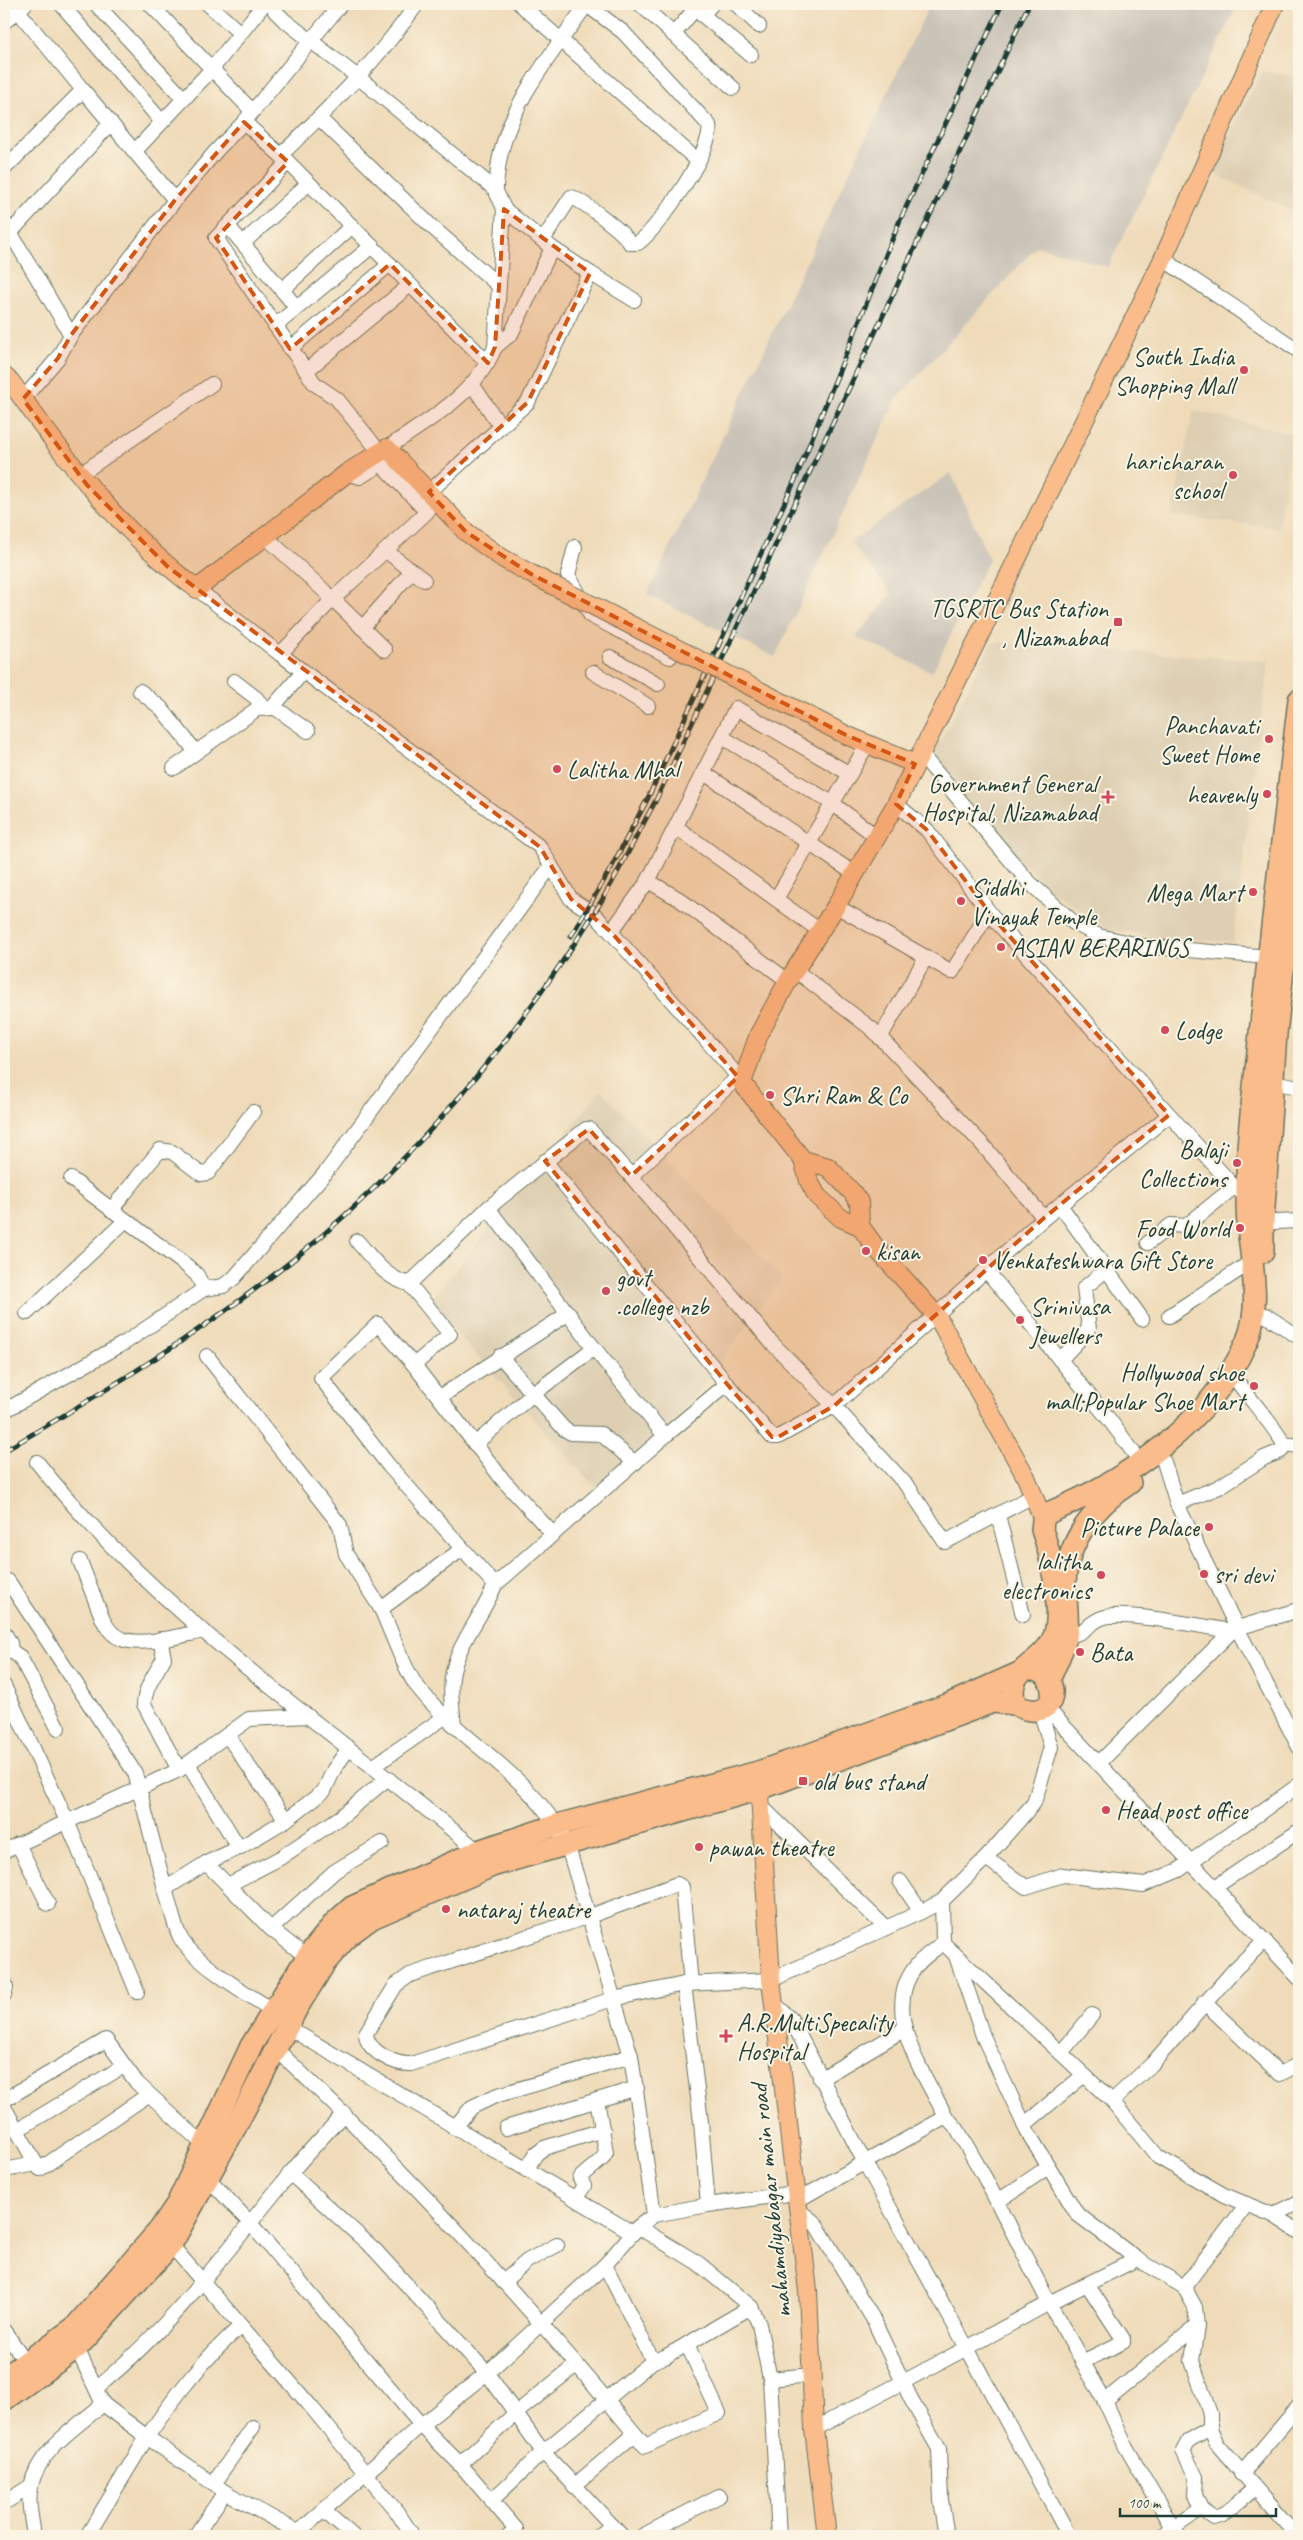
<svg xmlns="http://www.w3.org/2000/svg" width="1303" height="2540" font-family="Caveat,sans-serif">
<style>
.built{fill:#decfb2}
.industrial{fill:#cac3b8}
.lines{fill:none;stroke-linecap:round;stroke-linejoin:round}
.minor-casing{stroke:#687463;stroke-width:16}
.major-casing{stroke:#687463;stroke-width:20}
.highway-casing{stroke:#687463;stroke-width:24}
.minor{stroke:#fff;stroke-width:14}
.major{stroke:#fabc8b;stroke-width:18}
.highway{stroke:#fabc8b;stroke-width:21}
.rail-casing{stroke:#1f3d34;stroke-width:5}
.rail{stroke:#fcf5e5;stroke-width:3;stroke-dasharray:9;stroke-linecap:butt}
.major-bridge-casing{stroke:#687463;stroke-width:20;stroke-linecap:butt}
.major-bridge{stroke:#fabc8b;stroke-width:18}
.marked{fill:#d45610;fill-opacity:0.2;stroke:#d45610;stroke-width:4;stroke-dasharray:10 6;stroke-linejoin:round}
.poi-dot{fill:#d1495b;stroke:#fcf5e5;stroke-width:2}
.labels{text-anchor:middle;stroke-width:4;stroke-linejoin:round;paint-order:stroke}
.poi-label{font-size:25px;fill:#1f3d34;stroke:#fcf5e5;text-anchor:start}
.street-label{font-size:25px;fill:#1f3d34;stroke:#fcf5e5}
</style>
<rect width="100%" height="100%" fill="#fcf5e5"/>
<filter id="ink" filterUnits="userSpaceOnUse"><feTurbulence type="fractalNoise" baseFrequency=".02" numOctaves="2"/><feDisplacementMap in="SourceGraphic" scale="10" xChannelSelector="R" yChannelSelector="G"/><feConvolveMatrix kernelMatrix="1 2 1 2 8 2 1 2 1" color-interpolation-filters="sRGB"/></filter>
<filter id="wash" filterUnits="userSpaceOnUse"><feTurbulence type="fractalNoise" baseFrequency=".0096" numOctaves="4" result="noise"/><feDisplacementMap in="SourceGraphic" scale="20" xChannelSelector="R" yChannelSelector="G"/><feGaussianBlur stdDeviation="1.12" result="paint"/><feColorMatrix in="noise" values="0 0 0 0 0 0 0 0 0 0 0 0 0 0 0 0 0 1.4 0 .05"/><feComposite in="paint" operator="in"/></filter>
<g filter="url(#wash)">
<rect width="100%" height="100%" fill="#efdbba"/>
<g class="built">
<polygon points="1262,71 1299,77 1299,214 1211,172"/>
<polygon points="1193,410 1293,434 1278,528 1172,516"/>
<polygon points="992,642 1269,661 1233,942 1168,939 1109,929 1050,890 996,834 931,759"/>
<polygon points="601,1090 782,1278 665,1436 598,1490 429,1303"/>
</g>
<g class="industrial">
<polygon points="930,4 1238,4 1108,267 1037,246 896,400 775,657 647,595"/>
<polygon points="951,473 989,559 932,672 856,637 892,594 850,542"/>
</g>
</g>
<g filter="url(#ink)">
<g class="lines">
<g class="minor-casing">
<g id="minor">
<polyline points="61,4 162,122"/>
<polyline points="96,4 184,99"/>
<polyline points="150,4 252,111"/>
<polyline points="208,4 240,33"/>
<polyline points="274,4 275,11 284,20 359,78 496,190"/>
<polyline points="520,4 698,161"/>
<polyline points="640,4 733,88"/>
<polyline points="689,4 751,55"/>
<polyline points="736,4 759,26"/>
<polyline points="702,15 712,4"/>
<polyline points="4,22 18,11"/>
<polyline points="673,35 695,9"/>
<polyline points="83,90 175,200"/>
<polyline points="319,118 431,226 498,285"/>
<polyline points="244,122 288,162 216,238 315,384 337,399 379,451"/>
<polyline points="134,152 211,70 264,4"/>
<path d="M281,155c49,-48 97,-95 136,-151"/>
<polyline points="288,162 488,363"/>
<polyline points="4,169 83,90 18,11 25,4"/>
<polyline points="4,222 71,335"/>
<polyline points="228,226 297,308"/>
<polyline points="10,233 111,123"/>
<path d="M543,240l28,-43c12,4 53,35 59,46h8c20,-14 77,-96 71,-118l-86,-93 -36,-27"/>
<polyline points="243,243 309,183"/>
<polyline points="1163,259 1299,351"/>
<polyline points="590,273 634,300"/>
<polyline points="282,290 352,226"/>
<polyline points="275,326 372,246"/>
<polyline points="495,347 511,334 552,248"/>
<polyline points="290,349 390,264"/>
<polyline points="306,371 410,285"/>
<polyline points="472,384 501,427"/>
<polyline points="23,399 58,358 71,335 175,200 216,151 244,122 341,4"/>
<path d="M387,448c41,-28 88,-52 108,-101l9,-138c-2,-6 -6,-12 -8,-18 -1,-6 2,-16 2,-23 9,-63 54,-114 89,-164"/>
<polyline points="347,473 360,477 381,464 427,512 333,599 385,650"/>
<polyline points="79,475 212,384"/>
<polyline points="429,492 528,402 590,273 552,248 504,209"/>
<polyline points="266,537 333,599 280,654"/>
<polyline points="575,547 568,575 591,616 670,657"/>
<polyline points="386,551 424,580"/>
<polyline points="197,589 280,654 540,847 571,899 594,914 611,932 730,1067 742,1083"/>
<polyline points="362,628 412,571"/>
<polyline points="610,657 658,684"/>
<polyline points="593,672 648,706"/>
<polyline points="234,681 256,698 265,709"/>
<polyline points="140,691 161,708 196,752"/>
<polyline points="274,707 308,731"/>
<polyline points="722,737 832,803 877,837"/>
<polyline points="920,753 1028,881 1074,923 1099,936 1143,946 1268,957"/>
<polyline points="174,768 257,709 272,708 304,671"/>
<polyline points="704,773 855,874"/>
<polyline points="896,804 927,830 996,921 1234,1187 1250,1199"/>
<polyline points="676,827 820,931"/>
<polyline points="648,881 679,899 788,981"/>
<polyline points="776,899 867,745"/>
<polyline points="836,906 952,972 989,912"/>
<polyline points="611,932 648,881 736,708 850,774"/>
<polyline points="796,971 872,1029 982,1144 1044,1218"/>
<polyline points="880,1038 926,957"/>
<polyline points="738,1077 631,1176 589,1129 586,1129 488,1208 594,1348 665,1436 727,1384 772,1437 778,1437 834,1406 909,1488 945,1542 1033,1496"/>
<polyline points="1272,1082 1299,1087"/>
<polyline points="545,1161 727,1384"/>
<polyline points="631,1176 771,1342 834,1406 1044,1218 1169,1115"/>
<polyline points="71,1179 187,1266 197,1275 204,1289"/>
<polyline points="1060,1205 1142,1319"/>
<polyline points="488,1208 409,1284 450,1334 414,1365 378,1324 321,1378 389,1466 495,1585 665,1436"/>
<polyline points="111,1210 160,1150 172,1152 201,1174 208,1173 253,1112"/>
<polyline points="1255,1223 1299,1221"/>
<path d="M357,1241c16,18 28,37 52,43"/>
<polyline points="1148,1243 1171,1225 1186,1226 1234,1187"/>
<polyline points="986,1270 1108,1418 1140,1461"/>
<polyline points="27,1313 125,1221"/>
<polyline points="1265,1315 1299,1337"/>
<polyline points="1169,1316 1251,1262"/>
<polyline points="207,1356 340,1525 346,1554 381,1609"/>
<polyline points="500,1356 564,1429 571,1433 601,1434 635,1463"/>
<polyline points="1060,1360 1089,1329 1084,1288 1106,1270"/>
<polyline points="414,1365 503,1480 553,1534"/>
<polyline points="440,1397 569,1313"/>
<polyline points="4,1411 126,1342 204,1289 223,1286 234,1278 326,1172 551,866"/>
<polyline points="475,1444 532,1395 594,1348"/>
<polyline points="1284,1444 1299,1446"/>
<path d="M37,1462c122,155 291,264 441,389"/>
<path d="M1177,1504l42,-17 45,-29 17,-7 3,-7c-14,-23 -31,-41 -47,-63"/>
<polyline points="998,1515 1023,1615"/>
<path d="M462,1549l-81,60c9,19 23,60 35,76 46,59 116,90 151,159l64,212 23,159"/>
<path d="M80,1561l23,59c4,8 10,16 19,19 20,8 61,-4 82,-8"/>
<polyline points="8,1581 135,1773 165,1889"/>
<polyline points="1299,1610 1237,1628 1299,1747"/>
<polyline points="4,1632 10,1643 11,1651"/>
<path d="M1060,1636c26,1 26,-14 45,-19 21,-6 101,10 127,14l5,-3 -60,-124 -13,-42"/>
<path d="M160,1639l4,19c-8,15 -19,29 -20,46l35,66"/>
<polyline points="4,1653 11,1651 20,1657 58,1728"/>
<polyline points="4,1686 67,1821 137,1992"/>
<polyline points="1045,1706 1299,1978"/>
<path d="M454,1724c-2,-16 -4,-31 -2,-47 5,-34 31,-61 43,-92"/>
<polyline points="227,1735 286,1820"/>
<polyline points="188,1764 239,1848"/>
<polyline points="1098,1764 1232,1631"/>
<polyline points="374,1766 446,1716"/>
<polyline points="761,1806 886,1928"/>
<polyline points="18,1844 48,1904"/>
<polyline points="4,1851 179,1770 249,1719 308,1716"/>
<polyline points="986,1858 1026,1887 1063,1875 1143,1885 1179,1870 1299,1785"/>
<polyline points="206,1863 271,1929"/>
<polyline points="900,1881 921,1912"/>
<polyline points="228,1885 280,1858 342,1816 388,1778"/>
<polyline points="1215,1887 1299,1831"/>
<polyline points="943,1943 1112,2101 1158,2157 1224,2195 1273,2215 1299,2232"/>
<polyline points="956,1956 983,2036 1027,2131 1077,2214 1137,2259 1184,2287 1195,2307 1197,2326 1192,2361 1210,2414 1210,2428 1217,2444 1297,2536"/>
<polyline points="307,1957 271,1929 335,1871 382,1843"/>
<polyline points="4,1981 6,1988 4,1995"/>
<polyline points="684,1984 701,2122 708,2205"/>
<path d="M691,1984l-9,-97 -5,-3 -87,32 -180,59 -14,10 -30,48c0,18 29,32 45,31l202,-65 71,-15 87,-4 150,-68 21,-11 44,-43 48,-55 17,-56 -11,-37"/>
<polyline points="1204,2002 1280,2074 1299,2064"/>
<polyline points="774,2003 791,2019 865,2163 967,2348 814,2429"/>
<path d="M274,2011c-24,-15 -82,-50 -94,-74 -7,-14 -10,-33 -15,-48l41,-26 33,-15 47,-28 38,-29 10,-22 15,-21"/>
<polyline points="289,2028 633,2233"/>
<path d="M276,2049c132,124 255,258 369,397l74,-33 -32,-69"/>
<polyline points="1061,2053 1092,2015"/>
<polyline points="820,2079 905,2029"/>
<polyline points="4,2100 106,2040 137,2083 205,2146"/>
<polyline points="1112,2101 1152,2064 1234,1970 1265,1940"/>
<polyline points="4,2107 36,2164"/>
<polyline points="946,2117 957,2129 985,2178 1049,2303 1105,2401 1126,2447 1178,2536"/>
<polyline points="1024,2125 1084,2075"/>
<polyline points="454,2128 472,2107 495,2096 631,2056"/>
<polyline points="506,2128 637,2088"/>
<polyline points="17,2130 124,2066"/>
<polyline points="4,2170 36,2164 40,2169 148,2095"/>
<polyline points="526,2170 536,2154 544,2148 603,2130"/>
<polyline points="290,2173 375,2250 487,2373 543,2452 622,2536"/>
<polyline points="208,2178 250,2223 421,2425 460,2464 516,2529 508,2536"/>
<polyline points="575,2199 584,2186 580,2179 581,2177 602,2159 606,2152 597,2100"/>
<path d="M796,2201l150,-84c-21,-42 -65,-103 -32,-148 7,-11 19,-18 29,-26l-1,-42"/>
<polyline points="997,2202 1048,2167"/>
<polyline points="796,2208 815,2223 872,2317 911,2399 939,2449 941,2500 947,2536"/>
<polyline points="1273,2215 1299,2202"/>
<polyline points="638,2227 698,2263 751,2307 759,2324 770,2379 811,2375"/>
<polyline points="171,2245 313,2409 397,2512 413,2536"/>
<polyline points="605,2265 653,2361"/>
<polyline points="503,2282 527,2261 557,2245"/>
<polyline points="1184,2287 1247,2204"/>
<path d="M241,2326c-38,33 -66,70 -94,111l78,55 73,40"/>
<polyline points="4,2331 27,2363"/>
<polyline points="74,2342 103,2404 147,2437 87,2536"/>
<polyline points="1082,2362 1123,2342 1123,2339 1087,2284"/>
<polyline points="770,2379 779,2536"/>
<path d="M96,2388c75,-60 132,-139 193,-213 17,-21 37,-41 55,-62"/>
<polyline points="1105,2401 1197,2326"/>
<polyline points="460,2464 515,2414 576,2365"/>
<polyline points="1241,2474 1299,2406"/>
<polyline points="213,2484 253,2427"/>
<polyline points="574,2486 635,2434"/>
<polyline points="491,2501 543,2452 653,2361 665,2357 751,2307"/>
<polyline points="4,2503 31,2486"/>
<polyline points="1201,2509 1214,2518 1223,2515 1254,2489"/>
<polyline points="324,2511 353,2536"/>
<path d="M34,2536c-2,-16 -7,-34 -3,-50 7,-36 46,-59 72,-82"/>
<polyline points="195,2536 225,2492"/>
<polyline points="294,2536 421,2425 487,2373 605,2265 638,2227 654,2215 708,2205 795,2193"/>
<polyline points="599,2536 612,2525"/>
<polyline points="642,2536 719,2496"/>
<polyline points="1069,2536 967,2348 1049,2303 1137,2259"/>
<polyline points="1162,2536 1201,2509 1195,2495 1196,2477 1183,2451 1189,2440 1210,2428"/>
</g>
</g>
<g class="major-casing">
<g id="major">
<path d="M4,376l7,6c54,77 110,151 186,207l150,-116 40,-25 79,84"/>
<polyline points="846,735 915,764"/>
<polyline points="803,1160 809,1181 817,1196 841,1218 860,1226 876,1248 937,1316 1026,1477 1043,1520"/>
<polyline points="860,1226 859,1202 852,1192 828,1167 803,1160 742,1083 759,1034 788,981 836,906 896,804 997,600 1163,259 1275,4"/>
<polyline points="759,1778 771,1980 808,2291 814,2429 827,2536"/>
</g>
</g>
<g class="highway-casing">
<g id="highway">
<polyline points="1263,1252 1263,1222 1276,1034 1299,825"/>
<path d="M1025,1669h10l12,5c2,6 6,13 5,20 -1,20 -24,19 -37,10 -11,-38 27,-37 39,-68 9,-24 -3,-82 -12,-106l1,-10 5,-7c78,-32 163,-91 198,-170 16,-35 5,-82 2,-118 -2,-26 -1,-53 0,-78 3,-38 8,-76 12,-114 12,-112 26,-222 39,-333"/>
<path d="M1049,1680c6,-14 14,-29 17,-43 4,-18 -1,-37 -1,-54 2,-43 31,-78 65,-100"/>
<polyline points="4,2378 75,2327 160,2229 177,2204 251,2046 307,1957 335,1922 352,1907 478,1851 557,1825 758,1772 799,1758 947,1705 1021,1672"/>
<polyline points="4,2400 78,2347 171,2245 235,2128 297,2008 325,1963 349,1935 372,1918 492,1866 760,1789 993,1702 1015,1704"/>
</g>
</g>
<use href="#minor" class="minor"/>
<use href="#major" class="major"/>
<use href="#highway" class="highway"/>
<g class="rail-casing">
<g id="rail">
<polyline points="571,936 610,870 648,798 795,480 900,220 1002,4"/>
<path d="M4,1451c100,-59 199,-119 290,-192 119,-96 217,-215 299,-344 23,-37 42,-77 63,-115l373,-796"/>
</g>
</g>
<use href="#rail" class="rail"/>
<g class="major-bridge-casing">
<polyline id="major-bridge" points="466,532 502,558 531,574 846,735"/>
</g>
<use href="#major-bridge" class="major-bridge"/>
</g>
</g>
<path class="marked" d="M244,122l44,40 -72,76 74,111 100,-85 98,99 7,-16 9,-138 86,64 -62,129 -99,90 37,40 65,42 315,161 69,29 -19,40 31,26 69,91 173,194 -125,103 -210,188 -56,31h-6l-45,-53 -182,-223 44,-32 42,47 107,-99 -127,-145 -40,-33 -31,-52 -372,-280 -81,-82 -64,-86 35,-41 13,-23 104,-135z"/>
<g class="poi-dot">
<circle cx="1244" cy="370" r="5"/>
<circle cx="1233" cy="475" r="5"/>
<rect x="1113" y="617" width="10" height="10" rx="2.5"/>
<circle cx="1269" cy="739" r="5"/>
<circle cx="557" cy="769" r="5"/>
<circle cx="1267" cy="794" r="5"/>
<path d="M1105.5 789.5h5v5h5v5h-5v5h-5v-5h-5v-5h5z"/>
<circle cx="1253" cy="892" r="5"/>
<circle cx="961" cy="901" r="5"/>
<circle cx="1001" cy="947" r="5"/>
<circle cx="1165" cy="1030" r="5"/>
<circle cx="770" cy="1095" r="5"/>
<circle cx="1237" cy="1163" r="5"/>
<circle cx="1240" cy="1228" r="5"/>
<circle cx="866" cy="1251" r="5"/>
<circle cx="983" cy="1260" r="5"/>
<circle cx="606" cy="1291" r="5"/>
<circle cx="1020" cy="1320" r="5"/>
<circle cx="1254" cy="1386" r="5"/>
<circle cx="1209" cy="1527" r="5"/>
<circle cx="1204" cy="1574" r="5"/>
<circle cx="1101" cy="1575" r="5"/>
<circle cx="1080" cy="1652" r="5"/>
<rect x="798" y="1776" width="10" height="10" rx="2.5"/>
<circle cx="1106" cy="1810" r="5"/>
<circle cx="699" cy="1847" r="5"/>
<circle cx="446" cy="1909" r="5"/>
<path d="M723.5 2028.5h5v5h5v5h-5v5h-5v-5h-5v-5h5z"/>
</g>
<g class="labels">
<g class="poi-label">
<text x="1234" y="365" text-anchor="end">South India<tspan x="1234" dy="29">Shopping Mall</tspan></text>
<text x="1223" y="470" text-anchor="end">haricharan<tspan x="1223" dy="29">school</tspan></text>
<text x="1108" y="617" text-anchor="end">TGSRTC Bus Station<tspan x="1108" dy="29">, Nizamabad</tspan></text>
<text x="1259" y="734" text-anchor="end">Panchavati<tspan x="1259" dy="29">Sweet Home</tspan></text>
<text x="567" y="778">Lalitha Mhal</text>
<text x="1097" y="792" text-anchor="end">Government General<tspan x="1097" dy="29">Hospital, Nizamabad</tspan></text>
<text x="1257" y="803" text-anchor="end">heavenly</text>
<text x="971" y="896">Siddhi<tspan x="971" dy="29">Vinayak Temple</tspan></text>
<text x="1243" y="901" text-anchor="end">Mega Mart</text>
<text x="1011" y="956">ASIAN BERARINGS</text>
<text x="1175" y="1039">Lodge</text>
<text x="780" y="1104">Shri Ram &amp; Co</text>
<text x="1227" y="1158" text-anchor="end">Balaji<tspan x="1227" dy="29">Collections</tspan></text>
<text x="1230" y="1237" text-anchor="end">Food World</text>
<text x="876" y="1260">kisan</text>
<text x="993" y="1269">Venkateshwara Gift Store</text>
<text x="616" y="1286">govt<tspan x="616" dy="29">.college nzb</tspan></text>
<text x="1030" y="1315">Srinivasa<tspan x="1030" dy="29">Jewellers</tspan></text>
<text x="1244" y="1381" text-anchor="end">Hollywood shoe<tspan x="1244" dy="29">mall;Popular Shoe Mart</tspan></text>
<text x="1199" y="1536" text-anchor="end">Picture Palace</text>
<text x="1091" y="1570" text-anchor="end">lalitha<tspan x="1091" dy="29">electronics</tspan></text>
<text x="1214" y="1583">sri devi</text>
<text x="1090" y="1661">Bata</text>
<text x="813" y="1790">old bus stand</text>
<text x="1116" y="1819">Head post office</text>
<text x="709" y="1856">pawan theatre</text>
<text x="456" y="1918">nataraj theatre</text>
<text x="737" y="2031">A.R.MultiSpecality<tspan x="737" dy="29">Hospital</tspan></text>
</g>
<g class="street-label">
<text transform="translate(770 2201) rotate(-96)" y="9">mahamdiyabagar main road</text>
</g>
</g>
<rect width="1303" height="2540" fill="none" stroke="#fcf5e5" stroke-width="20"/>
<path d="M1120 2508v8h156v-8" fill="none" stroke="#1f3d34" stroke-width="2.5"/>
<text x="1128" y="2508" font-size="15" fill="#1f3d34" stroke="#fcf5e5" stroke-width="4" paint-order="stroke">100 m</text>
</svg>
